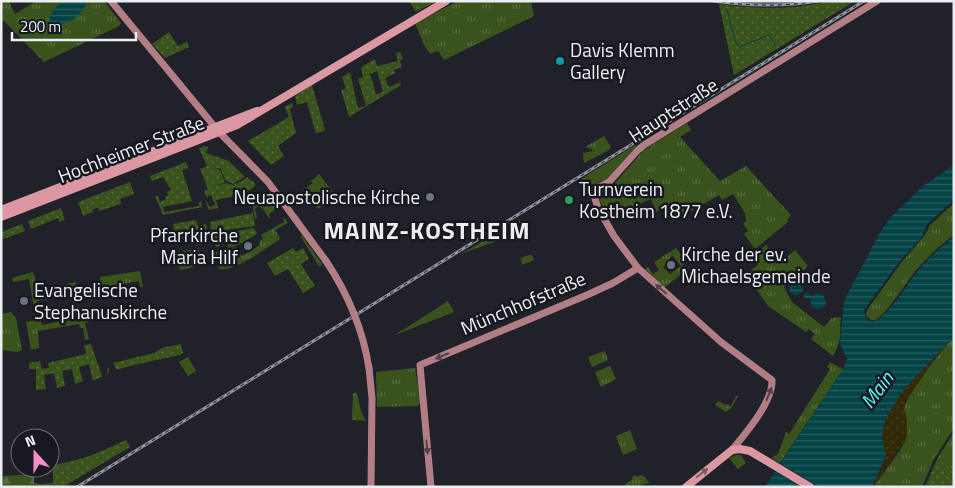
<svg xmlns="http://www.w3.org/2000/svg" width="955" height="488" font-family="'Titillium Web',sans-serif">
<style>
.grass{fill:url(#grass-tufts)}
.forest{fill:url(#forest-firs)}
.sand{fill:url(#sand-dots)}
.garden{fill:url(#garden-dots);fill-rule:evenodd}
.water{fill:url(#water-rules)}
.pier{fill:#202129}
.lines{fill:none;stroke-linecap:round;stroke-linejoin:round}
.stream{stroke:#034346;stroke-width:1}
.secondary{stroke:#b27e86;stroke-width:7}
.primary{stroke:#db98a2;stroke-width:8}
.rail-casing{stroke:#95969d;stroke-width:3}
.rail{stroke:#171820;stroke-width:1;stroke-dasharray:4;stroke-linecap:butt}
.secondary-bridge{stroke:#b27e86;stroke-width:7}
.oneway{fill:#554149}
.oneway2{fill:#795861}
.culture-dot{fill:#0f9aa8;stroke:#171820;stroke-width:2}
.worship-dot{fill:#6b7280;stroke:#171820;stroke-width:2}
.leisure-dot{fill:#2e9e5b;stroke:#171820;stroke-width:2}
.labels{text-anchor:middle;stroke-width:5;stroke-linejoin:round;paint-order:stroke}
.poi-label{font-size:19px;fill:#edeef4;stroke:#171820;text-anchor:start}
.street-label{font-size:19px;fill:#edeef4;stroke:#171820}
.water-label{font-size:20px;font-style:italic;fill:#5ef6fc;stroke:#171820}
.district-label{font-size:24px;font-weight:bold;letter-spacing:1px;fill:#edeef4;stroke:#171820}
</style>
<defs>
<pattern id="grass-tufts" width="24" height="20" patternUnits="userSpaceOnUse" patternTransform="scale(1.25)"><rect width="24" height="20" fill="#3a531d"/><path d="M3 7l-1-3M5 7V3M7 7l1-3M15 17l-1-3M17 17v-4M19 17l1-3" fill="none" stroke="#576c3e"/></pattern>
<pattern id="forest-firs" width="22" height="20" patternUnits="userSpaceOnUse" patternTransform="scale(1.25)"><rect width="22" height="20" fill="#3a531d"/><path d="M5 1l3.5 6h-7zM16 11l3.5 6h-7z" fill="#576c3e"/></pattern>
<pattern id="sand-dots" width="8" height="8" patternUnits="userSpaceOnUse" patternTransform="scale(1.25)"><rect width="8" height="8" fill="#312907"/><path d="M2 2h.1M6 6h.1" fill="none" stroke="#453e20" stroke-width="1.8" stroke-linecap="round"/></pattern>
<pattern id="garden-dots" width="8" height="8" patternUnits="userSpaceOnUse" patternTransform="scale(1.25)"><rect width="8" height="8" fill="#3a531d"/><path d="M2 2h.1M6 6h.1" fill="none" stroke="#576c3e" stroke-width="1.8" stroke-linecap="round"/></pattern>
<pattern id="water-rules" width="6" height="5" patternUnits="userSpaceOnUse" patternTransform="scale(1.25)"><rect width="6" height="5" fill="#034346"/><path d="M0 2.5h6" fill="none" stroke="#285e61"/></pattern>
</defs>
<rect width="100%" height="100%" fill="#202129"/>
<g class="grass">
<polygon points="1,1 9,1 15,14 36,1 104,1 121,23 119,26 44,62 4,21 1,22"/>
<polygon points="458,1 531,1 534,16 444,60 438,51 430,54 424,45 415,23"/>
<polygon points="687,123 691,130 680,137 720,181 746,166 791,215 787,220 788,222 755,249 744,234 748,231 743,224 746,221 745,213 733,194 722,200 719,195 674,221 666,206 656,212 651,199 614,214 608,218 599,199 599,193 603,189 614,184 644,150"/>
<polygon points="604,136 611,147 609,150 584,163 583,153 593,151 592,149 585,147"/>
<path d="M640,142l-33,37c-9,2 -10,5 -16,11l1,7 -11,-18z"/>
<polygon points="319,174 336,196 318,209 303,190 313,183 311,181"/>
<polygon points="269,193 277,206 276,209 269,214 270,217 269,218 263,209 258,206 255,209 257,218 255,219 252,204"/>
<path d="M954,203v32c-14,10 -26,22 -37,34 -9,10 -31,47 -42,51 -4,1 -7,-2 -9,-5l1,-5 34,-47 24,-28 5,-10z"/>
<path d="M285,218l3,5 -13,7 5,8 -1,2c-15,9 -42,31 -60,29l-4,-17 21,-5 6,9 18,-11 -1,-3 4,-3 -2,-4 23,-13 -1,-3z"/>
<polygon points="302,235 322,264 321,266 318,265 301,237"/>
<path d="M766,245l14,18 15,-13 13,16 -24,21 8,15 32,25 8,-9 9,-1c-2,19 2,21 -8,39l-22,-17 4,-5 -6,-5 -3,3 -38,-26 -22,-32 12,-9 -5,-9z"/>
<polygon points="676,248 687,262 681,266 672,255 669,259 671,260 663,267 670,274 681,266 685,271 664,288 645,269 648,267 653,274 659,270 654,262"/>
<polygon points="529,255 532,255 534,260 522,265 521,258"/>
<polygon points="140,271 143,287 140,287 139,281 95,289 95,286 101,285 100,277"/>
<polygon points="33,272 39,291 76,282 77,290 86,289 87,290 81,291 81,294 37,301 38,308 34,308 29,279 13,282 12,278"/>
<polygon points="448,301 454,312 395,335"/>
<polygon points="11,312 16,318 22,350 17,352 1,350 1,314"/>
<polygon points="86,316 91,316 92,321 85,323 89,339 85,340 83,328 80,328 79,324 38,331 39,348 31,350 26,322 40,319 42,325"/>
<path d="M954,337v91l-20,31 -12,28h-49c7,-10 30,-38 33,-48 3,-10 -2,-20 -2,-30 1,-12 39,-62 50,-72z"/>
<polygon points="605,351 608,360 592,367 588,357"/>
<polygon points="188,357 196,371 188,376 179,362"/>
<polygon points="830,362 843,369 780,463 771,458 778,454 786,432 789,434 830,369 827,367"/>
<polygon points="610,366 616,379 601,387 595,372"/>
<polygon points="415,368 421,401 418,406 377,407 376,372"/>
<polygon points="353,393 357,393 361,411 366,421 352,420"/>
<polygon points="630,430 637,449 623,455 616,436"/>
<polygon points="954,432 954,470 937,459"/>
<polygon points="736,455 741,455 746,463 738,469 729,458"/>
<polygon points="635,475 637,477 641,475 642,476 644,476 649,483 641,485 640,487 626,487 625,484 633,479 632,477"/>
</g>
<polygon class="forest" points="22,475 34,476 34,483 40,484 53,483 53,487 1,487 1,476"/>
<polygon class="sand" points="949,342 931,364 906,401 904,409 907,420 906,440 872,487 874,426 924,364"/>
<g class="garden">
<polygon points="409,1 437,1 416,12"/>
<path d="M829,1h26l-121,74 -15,-71c38,5 73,6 110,-3z"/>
<polygon points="169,32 178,46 187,42 189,47 165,58 152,44"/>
<path d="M400,52l3,7 -3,1 2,7 -8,3 1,3 -10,5 4,9 11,-5 1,3 -52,32 -8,-27 5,-1 -4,-12 8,-5 8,36 8,-2 -8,-27 5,-2 -2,-10 14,-8 2,7 21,-5 -2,-8zM377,71l6,21 -7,2 -6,-20z"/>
<polygon points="312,85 325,130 316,134 307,102 297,105 295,96"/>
<polygon points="292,103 293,107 290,109 296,133 278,146 284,156 271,165 248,141 289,117 285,107"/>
<path d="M204,146l4,1 -2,6 23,8 16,16 -12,7 -8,-4 -4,-11 -8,-2 7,3 5,12 -11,5 12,-4 7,2 9,-4 5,-4 9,7c-7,11 -27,13 -40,16l2,8 -9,2 -5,-12 6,9 5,-2 -4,-10 -5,2 -2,-6 4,-2 -8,-20 7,-3 -8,-18z"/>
<polygon points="186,162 188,168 182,170 192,201 163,207 164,212 199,206 199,202 201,201 202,207 163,215 155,196 158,196 160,202 166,199 165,197 168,196 167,192 171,190 163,177 152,181 150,176"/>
<polygon points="130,182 134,194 120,199 121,204 99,211 98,207 92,210 93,212 83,216 78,202"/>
<polygon points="61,208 65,220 59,222 58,218 31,229 28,221"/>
<polygon points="253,213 255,226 211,232 210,222"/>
<polygon points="196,220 198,226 206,224 208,234 176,239 173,224"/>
<polygon points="520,220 526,230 461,254"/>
<polygon points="22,224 25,231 1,240 1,232"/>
<polygon points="254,228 257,234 236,246 228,248 228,237 219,239 220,246 216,247 212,235"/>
<polygon points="198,248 203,265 180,270 179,266 175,267 172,254"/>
<polygon points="293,248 296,252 303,248 309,259 301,264 315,286 303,293 288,269 275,276 267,263"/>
<polygon points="91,344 102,376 108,374 107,369 109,368 109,373 93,381 89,364 79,367 83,381 75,384 72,369 62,371 65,386 57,388 54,373 44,375 46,389 36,390 36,369 29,369 29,363 40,361 42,369 49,368 48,363 86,354 84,345"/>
<polygon points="181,344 183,353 180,355 142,363 119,369 116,369 113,363 154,353 162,348"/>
<polygon points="736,396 738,396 732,407 726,412 715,405 718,401 726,405 727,404 731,406"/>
<path d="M126,440l4,7 -67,40h-10v-22c30,-5 45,-12 73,-25z"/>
<polygon points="937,459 954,470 954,487 925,487"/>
</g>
<g class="water">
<path d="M64,1h24c-7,15 -22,28 -39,21 1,-11 6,-15 15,-21z"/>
<path d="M954,165v35l-27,24 -5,13 -22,24 -36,49 2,9 7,3c16,-6 33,-37 44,-50 10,-13 23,-25 37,-35v100l-50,52 -19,30 -3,19 4,17 -14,32h-107l78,-118 4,-10 -7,-15 4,-43 35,-67 11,-16 33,-32z"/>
<circle cx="806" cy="278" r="7"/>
<circle cx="796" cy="288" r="7"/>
<polygon points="807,292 811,296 818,293 823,295 826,302 824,307 817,309 812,307 810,299 806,299 804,297 804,294"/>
</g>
<polygon class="pier" points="778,462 819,487 800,487 773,470"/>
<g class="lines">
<g class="stream">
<polyline points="727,9 735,41 739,47 769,35 776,46"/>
<polyline points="777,48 778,49"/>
<polyline points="780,54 781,55"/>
</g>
<g class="secondary">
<polyline points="111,1 219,132 268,182 326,261"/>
<polyline points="369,368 372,398 371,487"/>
<path d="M732,450c13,-16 41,-48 40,-70l-51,-38 -83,-74 -24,-32 -16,-28 -3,-9 2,-11 12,-6 29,-32 6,-5 233,-144"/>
<polyline points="431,487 420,365 587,295 613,283 638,268"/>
</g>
<g class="primary">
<polyline points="1,210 257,111"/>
<polyline points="1,217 237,125 446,1"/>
<polyline points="686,487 732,450 740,449 750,451 810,487"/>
</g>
<g class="rail-casing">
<g id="rail">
<path d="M714,1c35,5 69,6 104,0"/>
<polyline points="77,487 864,1"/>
</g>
</g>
<use href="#rail" class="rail"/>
<path class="secondary-bridge" d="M326,261c22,33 37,69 43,107"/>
</g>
<defs><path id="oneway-solid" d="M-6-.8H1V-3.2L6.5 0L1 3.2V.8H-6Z" transform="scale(1.25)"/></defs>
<g class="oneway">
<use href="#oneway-solid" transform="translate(661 289) rotate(-139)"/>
<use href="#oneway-solid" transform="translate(442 356) rotate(157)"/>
<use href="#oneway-solid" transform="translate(769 394) rotate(-68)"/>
<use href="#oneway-solid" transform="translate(427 447) rotate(84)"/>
</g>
<use class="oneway2" href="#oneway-solid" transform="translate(702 473) rotate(-37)"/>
<circle class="culture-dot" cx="560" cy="61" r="5"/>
<g class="worship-dot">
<circle cx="430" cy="197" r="5"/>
<circle cx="248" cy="246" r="5"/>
<circle cx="671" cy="265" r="5"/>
<circle cx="24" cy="301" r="5"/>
</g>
<circle class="leisure-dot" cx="569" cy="200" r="5"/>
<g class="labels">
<g class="poi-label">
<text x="570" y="57">Davis Klemm<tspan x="570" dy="22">Gallery</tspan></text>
<text x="579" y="196">Turnverein<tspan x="579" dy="22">Kostheim 1877 e.V.</tspan></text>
<text x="420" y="204" text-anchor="end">Neuapostolische Kirche</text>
<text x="238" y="242" text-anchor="end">Pfarrkirche<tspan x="238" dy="22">Maria Hilf</tspan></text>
<text x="681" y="261">Kirche der ev.<tspan x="681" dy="22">Michaelsgemeinde</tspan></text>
<text x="34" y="297">Evangelische<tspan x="34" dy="22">Stephanuskirche</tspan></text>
</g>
<g class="street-label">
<text transform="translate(673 110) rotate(-33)" y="7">Hauptstraße</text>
<text transform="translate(131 149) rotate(-21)" y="7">Hochheimer Straße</text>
<text transform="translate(523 303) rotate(-23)" y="7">Münchhofstraße</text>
</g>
<g class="water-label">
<text transform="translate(877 390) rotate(-53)" y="7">Main</text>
</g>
<g class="district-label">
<text x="427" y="239">MAINZ-KOSTHEIM</text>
</g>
</g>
<rect width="955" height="488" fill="none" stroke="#edeef4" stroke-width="5"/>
<g transform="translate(35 453) rotate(339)"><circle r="24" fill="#171820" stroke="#6d6e75"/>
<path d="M0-4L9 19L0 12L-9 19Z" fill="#fa8fc7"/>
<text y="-8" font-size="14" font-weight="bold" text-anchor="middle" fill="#edeef4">N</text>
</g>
<path d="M12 32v8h124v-8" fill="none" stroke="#edeef4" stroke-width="2.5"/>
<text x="20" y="32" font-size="15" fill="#edeef4" stroke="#171820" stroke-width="4" paint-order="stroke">200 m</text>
</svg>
